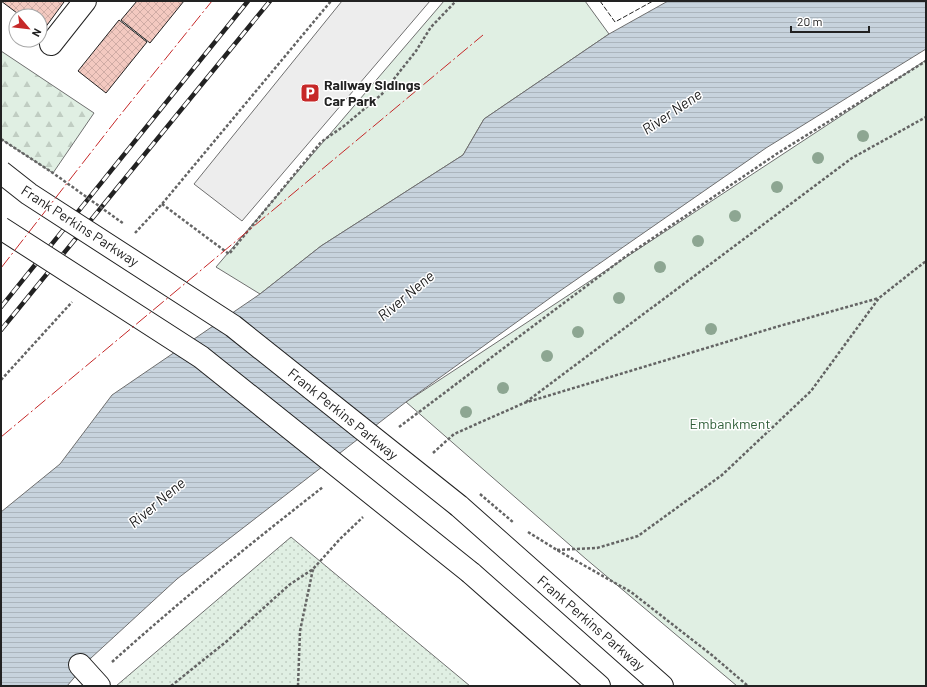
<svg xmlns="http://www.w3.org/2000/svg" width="927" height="687" font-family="Barlow,sans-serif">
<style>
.grass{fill:url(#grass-dots);stroke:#6f6f6f}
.forest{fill:url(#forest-firs);stroke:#6f6f6f}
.green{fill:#e0efe3;stroke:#6f6f6f}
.parking{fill:#ededed;stroke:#6f6f6f}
.water{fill:url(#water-rules);stroke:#6f6f6f}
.building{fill:url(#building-cross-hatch);stroke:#222}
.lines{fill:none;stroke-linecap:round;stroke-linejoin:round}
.minor-casing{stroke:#222;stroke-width:24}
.highway-casing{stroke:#222;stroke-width:24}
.path{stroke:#646464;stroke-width:2.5;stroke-dasharray:3 2;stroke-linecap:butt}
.minor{stroke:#fff;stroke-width:22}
.highway{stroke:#fff;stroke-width:22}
.rail-casing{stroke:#222;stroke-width:4.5}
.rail{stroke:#fff;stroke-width:3;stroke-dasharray:9;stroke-linecap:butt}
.highway-bridge-casing{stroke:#222;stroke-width:24;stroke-linecap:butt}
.path-bridge{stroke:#646464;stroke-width:2.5;stroke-dasharray:3 2;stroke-linecap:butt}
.highway-bridge{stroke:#fff;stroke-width:22}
.fence{stroke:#222;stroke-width:1;stroke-dasharray:5 2;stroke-linecap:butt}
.power{stroke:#c62828;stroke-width:1;stroke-dasharray:14 3 2 3;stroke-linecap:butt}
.tree{fill:#8da692}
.labels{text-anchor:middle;stroke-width:3;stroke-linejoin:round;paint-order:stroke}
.poi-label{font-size:14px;font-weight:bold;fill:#222;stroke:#fff;text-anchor:start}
.street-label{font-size:14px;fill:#222;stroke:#fff}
.park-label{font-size:14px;fill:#2f5e38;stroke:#fff}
.water-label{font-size:15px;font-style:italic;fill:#222;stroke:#fff}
</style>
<defs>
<pattern id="grass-dots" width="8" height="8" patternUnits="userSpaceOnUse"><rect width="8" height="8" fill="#e0efe3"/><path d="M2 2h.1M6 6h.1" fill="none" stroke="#c0cdc2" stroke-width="1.8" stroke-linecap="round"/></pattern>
<pattern id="forest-firs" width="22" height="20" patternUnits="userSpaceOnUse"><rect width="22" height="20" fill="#e0efe3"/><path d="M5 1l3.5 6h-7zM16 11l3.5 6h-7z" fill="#c0cdc2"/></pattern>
<pattern id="water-rules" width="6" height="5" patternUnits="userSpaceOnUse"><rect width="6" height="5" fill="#c7d3dd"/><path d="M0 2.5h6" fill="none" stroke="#abb5bd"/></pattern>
<pattern id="building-cross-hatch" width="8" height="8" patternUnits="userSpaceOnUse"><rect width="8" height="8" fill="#f3c9c0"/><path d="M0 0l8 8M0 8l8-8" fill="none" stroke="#d0aca5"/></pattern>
</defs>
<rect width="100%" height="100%" fill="#fff"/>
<polygon class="grass" points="291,537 470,686 116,686"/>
<polygon class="forest" points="1,51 94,113 53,173 1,139"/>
<g class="green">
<polygon points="444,1 585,1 609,34 484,119 463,155 321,246 260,294 216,267"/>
<polygon points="926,60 926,686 737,686 586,559 406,402"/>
</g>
<polygon class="parking" points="342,1 430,1 242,221 194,184"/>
<polygon class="water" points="668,1 926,1 926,49 766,148 557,293 406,402 177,579 91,658 67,686 1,686 1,512 60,464 112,395 260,294 321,246 463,155 484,119 609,34"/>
<g class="building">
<polygon points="1,1 62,1 64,2 42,32 40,30 40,16 21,16"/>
<polygon points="137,1 184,1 150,43 121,20"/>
<polygon points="119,20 147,42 106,93 78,71"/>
</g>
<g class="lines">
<g class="minor-casing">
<g id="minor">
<polyline points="51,44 85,1"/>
<polyline points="80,665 99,686"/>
</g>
</g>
<g class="highway-casing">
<g id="highway">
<polyline points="459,506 662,686"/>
<polyline points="471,573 599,686"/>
</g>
</g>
<g class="path">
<polyline points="162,204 229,254 321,142 344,126 382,94 416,51 431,27 456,1"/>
<polyline points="135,233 162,204 331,1"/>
<polyline points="1,380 72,302"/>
<polyline points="526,402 852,158 926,117"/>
<polyline points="399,427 625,257 778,153 926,61"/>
<polyline points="433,453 454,434 524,403 776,327 879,298"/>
<polyline points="528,532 557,550 631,592 713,656 748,686"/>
<polyline points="557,550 597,548 638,536 722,475 811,391 879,298 926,261"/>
<path d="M112,662c68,-61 139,-119 211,-175"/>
<polyline points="171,686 227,641 289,585 313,569 340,539 363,517"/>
<polyline points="298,686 300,631 313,569"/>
</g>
<use href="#minor" class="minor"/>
<use href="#highway" class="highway"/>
<g class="rail-casing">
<g id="rail">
<polyline points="1,307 248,1"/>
<polyline points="1,330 270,1"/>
</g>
</g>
<use href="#rail" class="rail"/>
<g class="highway-bridge-casing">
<g id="highway-bridge">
<polyline points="1,172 29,194 233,326 459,506"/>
<polyline points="1,228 201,357 471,573"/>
</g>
</g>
<g class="path-bridge">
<polyline points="1,139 53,173 124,224"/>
<polyline points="480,494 514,523"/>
</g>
<use href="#highway-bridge" class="highway-bridge"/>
<polyline class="fence" points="600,1 615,22 653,1"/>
<g class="power">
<polyline points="1,268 117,119 212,1"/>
<polyline points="1,437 483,35"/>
</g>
</g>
<g class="tree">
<circle cx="863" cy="136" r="6"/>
<circle cx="818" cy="158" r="6"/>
<circle cx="777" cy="187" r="6"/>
<circle cx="735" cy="216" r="6"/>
<circle cx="698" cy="241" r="6"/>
<circle cx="660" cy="267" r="6"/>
<circle cx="619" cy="298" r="6"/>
<circle cx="711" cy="329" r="6"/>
<circle cx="578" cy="332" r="6"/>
<circle cx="547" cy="356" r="6"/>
<circle cx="503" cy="388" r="6"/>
<circle cx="466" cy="412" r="6"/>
</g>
<defs>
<g id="parking-square" transform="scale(1)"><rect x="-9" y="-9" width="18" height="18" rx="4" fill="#c62828" stroke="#fff"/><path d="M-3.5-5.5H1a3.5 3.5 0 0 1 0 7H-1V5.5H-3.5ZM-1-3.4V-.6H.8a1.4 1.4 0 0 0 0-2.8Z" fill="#fff"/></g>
</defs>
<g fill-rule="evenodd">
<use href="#parking-square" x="310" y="93"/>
</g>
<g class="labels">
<g class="poi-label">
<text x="324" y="90">Railway Sidings<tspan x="324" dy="16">Car Park</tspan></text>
</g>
<g class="street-label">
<text transform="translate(80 226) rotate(33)" y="5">Frank Perkins Parkway</text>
<text transform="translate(343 414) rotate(39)" y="5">Frank Perkins Parkway</text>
<text transform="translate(591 623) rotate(41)" y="5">Frank Perkins Parkway</text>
</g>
<g class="park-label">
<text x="730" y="429">Embankment</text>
</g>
<g class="water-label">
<text transform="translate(672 112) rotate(-34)" y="5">River Nene</text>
<text transform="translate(406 296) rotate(-40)" y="5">River Nene</text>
<text transform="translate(157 503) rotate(-40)" y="5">River Nene</text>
</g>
</g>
<rect width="927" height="687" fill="none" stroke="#222222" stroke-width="4"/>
<g transform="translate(28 28) rotate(118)"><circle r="19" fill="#ffffff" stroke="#a7a7a7"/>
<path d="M0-3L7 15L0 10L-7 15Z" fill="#c62828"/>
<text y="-6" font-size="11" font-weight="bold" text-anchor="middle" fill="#222222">N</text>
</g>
<path d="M791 26v6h78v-6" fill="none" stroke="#222222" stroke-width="2"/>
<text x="797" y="26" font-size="12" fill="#222222" stroke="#ffffff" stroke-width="3" paint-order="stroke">20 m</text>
</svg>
